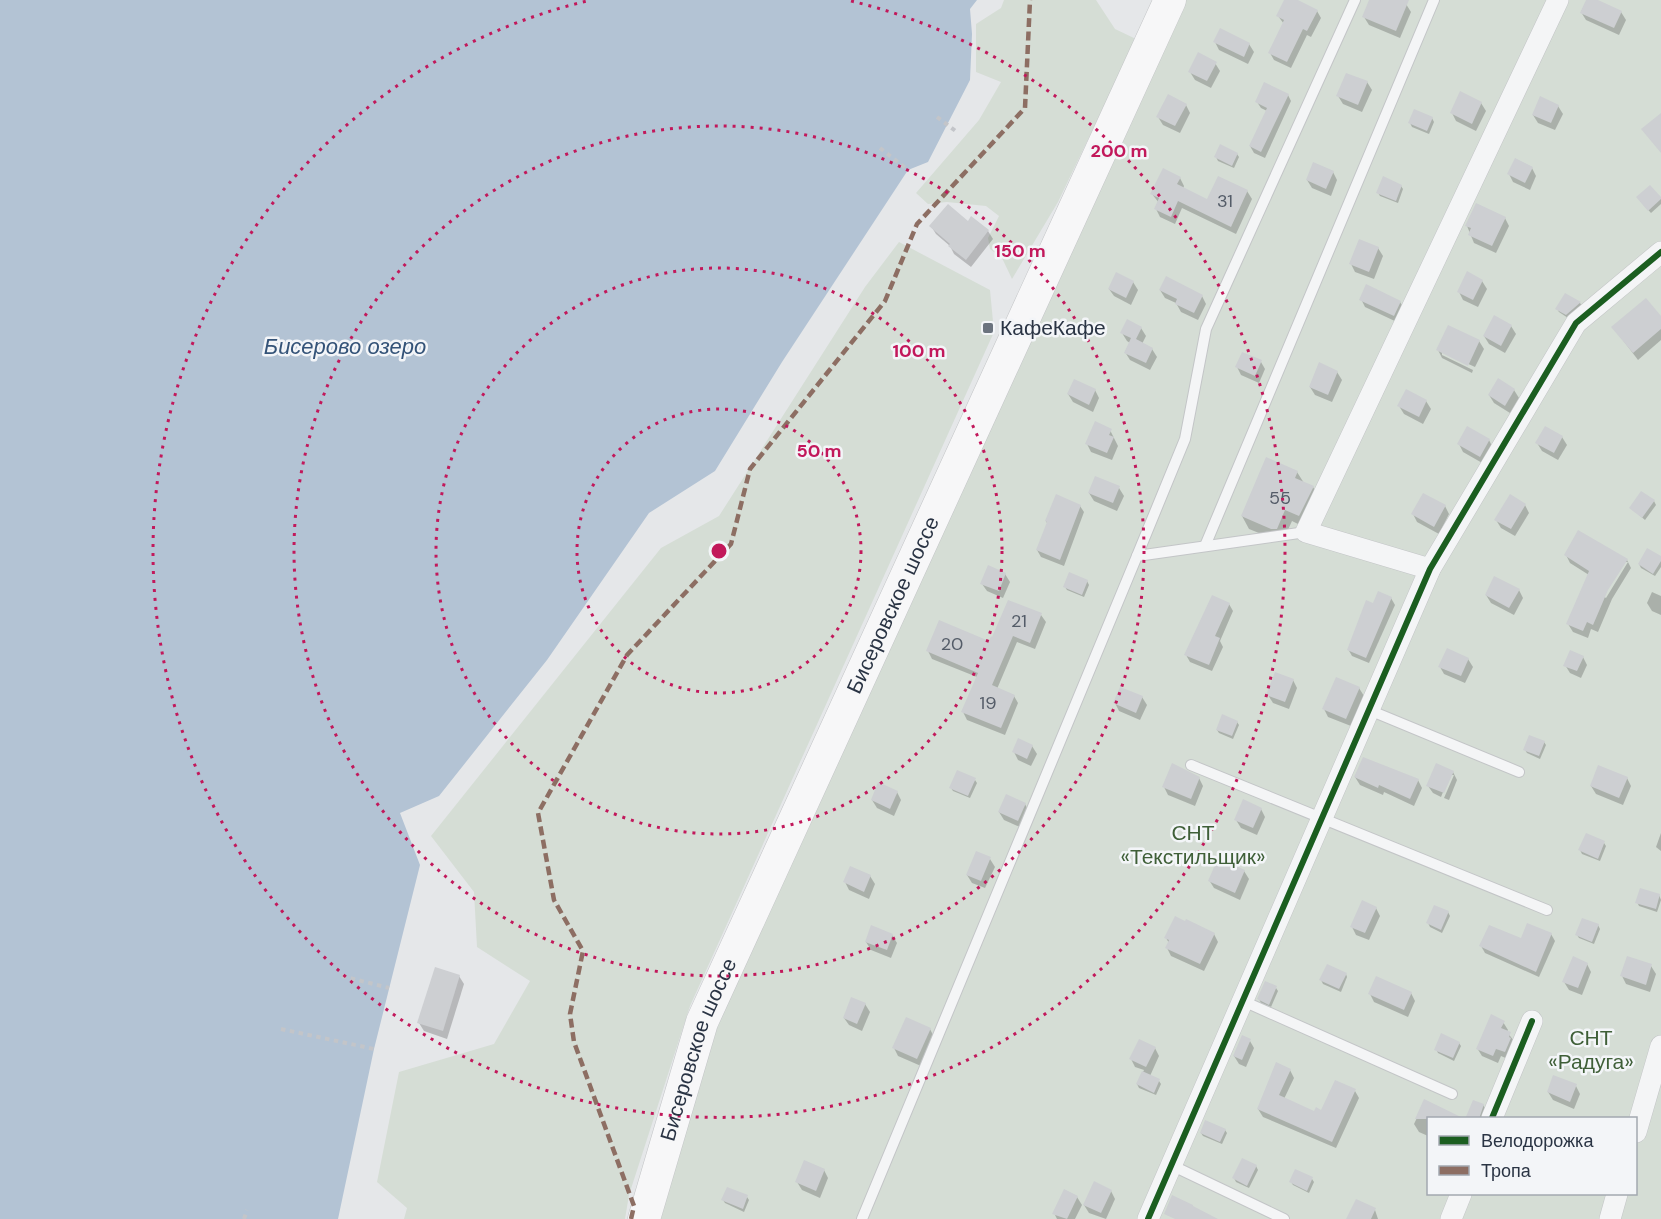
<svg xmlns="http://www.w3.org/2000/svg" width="1661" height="1219" font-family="'DM Sans',sans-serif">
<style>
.green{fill:#d5ddd5;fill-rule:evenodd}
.water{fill:#b3c3d4}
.shadow{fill:#0003}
.building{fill:#cdcfd2}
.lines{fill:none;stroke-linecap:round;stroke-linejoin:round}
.lane-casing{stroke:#c3c5c7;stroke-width:12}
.street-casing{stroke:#c3c5c7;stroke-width:22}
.secondary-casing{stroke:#c3c5c7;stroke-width:33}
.path{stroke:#c3c5c9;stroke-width:4;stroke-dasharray:4.5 4.5;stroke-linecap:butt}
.lane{stroke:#f4f5f6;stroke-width:10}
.street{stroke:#f4f5f6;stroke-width:21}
.secondary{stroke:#f7f7f8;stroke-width:32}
.quiet{stroke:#8d6e63;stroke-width:4.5;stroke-dasharray:9 4.5;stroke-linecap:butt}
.cycleway-casing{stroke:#f3f5f8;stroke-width:10}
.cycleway{stroke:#1b5e20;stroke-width:6}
.ring{fill:none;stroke:#c2185b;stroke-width:3;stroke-dasharray:3 6}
.poi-dot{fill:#6b737e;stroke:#f3f5f8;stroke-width:2}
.labels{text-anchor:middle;stroke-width:5;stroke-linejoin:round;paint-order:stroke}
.number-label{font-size:18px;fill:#545c68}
.poi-label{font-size:21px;fill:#2a3444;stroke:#f3f5f8;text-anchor:start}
.street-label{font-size:21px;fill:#2a3444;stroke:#f3f5f8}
.park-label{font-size:21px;fill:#3f5f38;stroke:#f3f5f8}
.water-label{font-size:22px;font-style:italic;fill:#345378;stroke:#f3f5f8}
.centre{fill:#c2185b;stroke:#f3f5f8;stroke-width:3}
.ring-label{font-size:18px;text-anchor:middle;font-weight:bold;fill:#c2185b;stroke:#f3f5f8;stroke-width:5;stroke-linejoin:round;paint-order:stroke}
</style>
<rect width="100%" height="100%" fill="#e5e7e9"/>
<g class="green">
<polygon points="1004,0 1096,0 1115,29 1136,39 1058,202 1012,279 1002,258 990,249 988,238 999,216 986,206 947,202 928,204 916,193 979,120 1001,82 976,72 976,24 1001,8"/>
<path d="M1184,0h477v1219h-1004l57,-193zM1428,1118h208v76h-208z"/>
<polygon points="899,242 990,290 994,332 690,1006 629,1195 625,1219 404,1219 407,1208 377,1182 399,1072 494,1044 530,981 477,947 474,892 431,836 661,548 719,516 865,287"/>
</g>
<polygon class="water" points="0,0 977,0 970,9 972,34 970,80 928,162 908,170 782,362 715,471 649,513 547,660 439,796 400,813 420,865 374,1049 338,1219 0,1219"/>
<g class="shadow">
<polygon points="1286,0 1294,0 1317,11 1321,18 1311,37 1307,35 1291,68 1274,60 1270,53 1284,24 1278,16"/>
<polygon points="1371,0 1396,0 1406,4 1411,12 1400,38 1369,25 1364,17"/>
<polygon points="1587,0 1594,0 1621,12 1626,20 1619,35 1586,20 1581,12"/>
<polygon points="1215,42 1249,44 1254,52 1248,64 1219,50"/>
<polygon points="1215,63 1220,71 1211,88 1195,80 1190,72"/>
<polygon points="1367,82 1372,90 1362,112 1343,104 1338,96"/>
<polygon points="1288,95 1291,101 1265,158 1254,153 1250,146 1267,111 1261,108 1257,102"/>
<polygon points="1481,103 1486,111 1476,131 1456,121 1452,113"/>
<polygon points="1186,105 1190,113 1180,133 1163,125 1158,117"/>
<polygon points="1558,106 1563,114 1555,130 1538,123 1533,115"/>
<polygon points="1432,118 1434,122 1429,134 1412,127 1410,123"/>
<polygon points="1237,154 1239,157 1234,168 1218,161 1216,157"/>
<polygon points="1532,168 1536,176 1530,190 1513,182 1509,174"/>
<polygon points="1333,172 1337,180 1331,196 1312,188 1307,180"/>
<polygon points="1180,178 1184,186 1183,189 1208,201 1247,191 1252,199 1236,234 1182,208 1175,224 1160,217 1156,209 1159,203 1152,194"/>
<polygon points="1401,186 1403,189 1398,203 1380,196 1378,193"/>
<polygon points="1650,187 1661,199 1661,204 1651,213 1640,201"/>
<polygon points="1505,218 1509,226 1496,253 1474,243 1467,226"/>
<polygon points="968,223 988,231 993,239 971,267 954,254 950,246 936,234 931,226"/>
<polygon points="1378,248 1383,256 1374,279 1355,272 1351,264"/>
<polygon points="1482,281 1487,289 1478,307 1463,300 1459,292"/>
<polygon points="1133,282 1138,290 1131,305 1114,296 1109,289"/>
<polygon points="1160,290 1202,296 1206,304 1198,320 1181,312 1176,303 1165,298"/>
<polygon points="1565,295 1580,303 1582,306 1568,318 1559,312 1557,309"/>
<polygon points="1361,299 1400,302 1405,310 1399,323 1365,307"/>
<polygon points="1661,318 1661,340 1638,360 1613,327"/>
<polygon points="1511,326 1516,334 1505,353 1489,344 1484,336"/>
<polygon points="1141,328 1146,336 1142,344 1152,349 1157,357 1150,370 1130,360 1125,352 1130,343 1127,341 1122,333"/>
<polygon points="1479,341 1484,349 1475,367 1442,352 1442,355 1473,370 1472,373 1442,358 1438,350"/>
<polygon points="1261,362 1265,369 1259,383 1241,375 1237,367"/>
<polygon points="1337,372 1342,380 1332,402 1315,395 1310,387"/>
<polygon points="1095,390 1099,398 1093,412 1073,402 1068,394"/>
<polygon points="1514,390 1519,398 1510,413 1494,403 1489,395"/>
<polygon points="1426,401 1431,409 1423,424 1404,414 1399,406"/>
<polygon points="1110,430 1118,446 1112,460 1091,452 1087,444"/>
<polygon points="1562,437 1567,445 1558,460 1542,451 1537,443"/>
<polygon points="1489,440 1493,448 1484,464 1463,452 1459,444"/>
<polygon points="1297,472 1304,483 1313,487 1320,499 1306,528 1292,521 1283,541 1279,541 1249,529 1242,516"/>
<polygon points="1119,488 1124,496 1117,511 1094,501 1089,493"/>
<polygon points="1654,501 1656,505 1645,520 1631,508"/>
<polygon points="1525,505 1529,513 1515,536 1501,528 1496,520"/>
<polygon points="1080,506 1084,512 1064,566 1041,557 1037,550 1048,525 1046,521"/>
<polygon points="1445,506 1449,514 1439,534 1417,522 1413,514"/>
<polygon points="1566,555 1627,560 1628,562 1624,562 1603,596 1606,598 1628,562 1631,568 1612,599 1598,632 1591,629 1588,638 1573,632 1568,624 1589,575 1570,563"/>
<polygon points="1661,558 1661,567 1655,576 1641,568 1639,564"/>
<polygon points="1005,574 1010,582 1003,598 987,591 982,584"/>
<polygon points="1087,581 1089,585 1084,597 1067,590 1065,587"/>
<polygon points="1519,590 1523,598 1514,615 1491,603 1486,595"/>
<polygon points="1652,592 1661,596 1661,615 1652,611 1647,603"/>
<polygon points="1391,598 1395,605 1369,663 1352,656 1348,649 1374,605"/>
<polygon points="1229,604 1233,611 1220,641 1223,647 1212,671 1190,662 1186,655"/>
<polygon points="1041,615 1046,622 1035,649 1017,642 997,689 1014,696 1018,703 1005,735 967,720 963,712 977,677 932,659 928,651 989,643"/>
<polygon points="1583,657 1587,665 1581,678 1570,673 1565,665"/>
<polygon points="1468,659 1473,667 1465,683 1444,674 1440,667"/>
<polygon points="1293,680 1297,688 1289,709 1273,703 1268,695"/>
<polygon points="1359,688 1364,696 1351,726 1328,717 1324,709"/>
<polygon points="1142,697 1147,705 1140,720 1119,711 1115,703"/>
<polygon points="1237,722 1239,725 1233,739 1219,733 1217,730"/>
<polygon points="1544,742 1546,745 1540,759 1527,753 1525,750"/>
<polygon points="1032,746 1037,754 1031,766 1018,760 1014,752"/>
<polygon points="1453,772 1457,780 1449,800 1444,798 1454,775 1450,775 1441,797 1433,793 1428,786"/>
<polygon points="1355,777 1418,780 1422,788 1414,806 1384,792 1383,795 1360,785"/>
<polygon points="1199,778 1203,786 1195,806 1168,795 1164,787"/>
<polygon points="1627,778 1631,786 1623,805 1596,794 1591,786"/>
<polygon points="975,780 977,783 970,798 953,791 951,788"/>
<polygon points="897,792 901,800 894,816 877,808 872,800"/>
<polygon points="1025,804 1029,812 1022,828 1004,820 999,812"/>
<polygon points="1261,809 1265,817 1257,835 1241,828 1236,820"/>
<polygon points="1661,833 1661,851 1656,847"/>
<polygon points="1604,843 1606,846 1600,861 1582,854 1580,850"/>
<polygon points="990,859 995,867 985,888 972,883 967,875"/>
<polygon points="1244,871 1249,879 1240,900 1214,888 1209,880"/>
<polygon points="870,876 875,884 869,899 849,890 845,882"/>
<polygon points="1659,895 1661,900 1657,912 1639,906 1637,902"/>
<polygon points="1376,908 1380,916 1369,940 1356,935 1352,927"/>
<polygon points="1448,912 1450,916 1442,933 1430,927 1428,923"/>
<polygon points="1598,925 1600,929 1594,944 1579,938 1577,935"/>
<polygon points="1214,934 1218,942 1204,971 1171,956 1167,948 1169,943 1166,938"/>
<polygon points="1551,934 1555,941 1539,977 1485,953 1481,946"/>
<polygon points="892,935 897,943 891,958 871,950 866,942"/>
<polygon points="1587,964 1591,972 1582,995 1569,990 1564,982"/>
<polygon points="1651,966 1656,974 1650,992 1626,984 1622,976"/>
<polygon points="1346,974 1347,977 1341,992 1323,984 1321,980"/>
<polygon points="459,976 464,984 447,1039 424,1031 419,1023"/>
<polygon points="1276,988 1278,991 1271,1007 1261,1003 1259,999"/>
<polygon points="1411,993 1415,1001 1408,1017 1374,1002 1370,994"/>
<polygon points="865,1004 870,1012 862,1031 849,1025 844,1018"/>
<polygon points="1503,1022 1508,1030 1507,1032 1514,1041 1510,1060 1501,1056 1498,1063 1482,1056 1477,1048"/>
<polygon points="930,1029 934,1037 921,1066 898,1056 894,1048"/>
<polygon points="1250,1041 1254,1048 1246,1067 1239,1064 1234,1056"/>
<polygon points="1459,1043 1461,1046 1454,1061 1438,1053 1436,1049"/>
<polygon points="1155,1048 1159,1056 1150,1076 1159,1081 1161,1084 1156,1095 1139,1088 1137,1084 1144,1070 1135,1067 1131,1059"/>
<polygon points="1290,1070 1294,1078 1284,1099 1314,1113 1322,1112 1355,1091 1359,1098 1336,1148 1263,1117 1258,1109"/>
<polygon points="1576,1086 1580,1094 1574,1109 1553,1100 1548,1092"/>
<polygon points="1425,1101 1428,1118 1428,1136 1419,1132 1414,1124"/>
<polygon points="1483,1105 1488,1113 1486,1118 1467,1118"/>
<polygon points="1225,1130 1227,1133 1222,1144 1203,1136 1201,1133"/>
<polygon points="1256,1166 1258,1170 1249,1188 1236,1182 1234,1178"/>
<polygon points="824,1170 828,1178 820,1198 802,1190 797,1182"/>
<polygon points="1312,1179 1314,1182 1309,1193 1293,1185 1291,1182"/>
<polygon points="1111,1191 1115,1199 1106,1219 1089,1213 1084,1205"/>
<polygon points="747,1197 749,1200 744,1212 725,1203 723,1200"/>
<polygon points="1077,1197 1082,1205 1075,1219 1057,1219 1054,1213"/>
<polygon points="1375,1210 1378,1219 1348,1219"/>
</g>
<g class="building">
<polygon points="1284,0 1298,0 1318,10 1307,31 1303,29 1287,62 1268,53 1284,20 1276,16"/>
<polygon points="1369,0 1409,0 1396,31 1362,17"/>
<polygon points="1586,0 1598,0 1622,11 1614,28 1580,13"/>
<polygon points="1220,28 1250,43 1244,57 1213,42"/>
<polygon points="1198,52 1217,62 1207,81 1188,72"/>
<polygon points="1346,73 1368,81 1358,105 1336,96"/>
<polygon points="1264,82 1289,94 1261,152 1249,146 1267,108 1255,102"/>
<polygon points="1460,91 1482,102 1472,124 1450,113"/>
<polygon points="1168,94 1187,104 1175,126 1156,117"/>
<polygon points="1540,96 1559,105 1551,123 1532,115"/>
<polygon points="1414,109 1433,117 1427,131 1408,123"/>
<polygon points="1661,113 1661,153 1641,129"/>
<polygon points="1220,144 1238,153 1232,166 1214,157"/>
<polygon points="1515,158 1533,167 1525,183 1507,174"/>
<polygon points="1313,162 1334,171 1326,189 1306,180"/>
<polygon points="1163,168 1181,177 1177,184 1207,199 1218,176 1248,190 1231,227 1178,201 1171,217 1154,209 1159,198 1150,194"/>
<polygon points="1383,176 1402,185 1396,201 1376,193"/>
<polygon points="1650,185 1661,197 1661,199 1648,211 1636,197"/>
<polygon points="1476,203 1506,217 1492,246 1468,235 1471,228 1465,226"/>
<polygon points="948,204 968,221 971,216 989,230 966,260 948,246 950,244 929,226"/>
<polygon points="1359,239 1379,247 1369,272 1349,264"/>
<polygon points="1467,271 1483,280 1473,300 1457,292"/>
<polygon points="1116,272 1134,281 1126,298 1108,289"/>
<polygon points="1166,276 1203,295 1194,313 1175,304 1177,299 1159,290"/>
<polygon points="1366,284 1401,301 1394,316 1359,300"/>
<polygon points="1565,293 1581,302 1566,315 1555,309"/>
<polygon points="1646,298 1661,316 1661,329 1633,353 1611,327"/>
<polygon points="1494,315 1512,325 1501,346 1483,336"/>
<polygon points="1127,319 1142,327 1136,339 1153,348 1146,363 1124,353 1131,338 1120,333"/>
<polygon points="1448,325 1480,340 1468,366 1436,350"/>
<polygon points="1242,352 1262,360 1255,376 1235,367"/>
<polygon points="1319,362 1338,371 1328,395 1309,387"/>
<polygon points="1498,378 1515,389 1505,406 1488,395"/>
<polygon points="1074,379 1096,389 1089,405 1067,394"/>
<polygon points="1406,389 1427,400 1419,417 1397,406"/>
<polygon points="1095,421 1112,429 1109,435 1114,437 1107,453 1085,444"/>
<polygon points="1467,426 1490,439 1480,457 1457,444"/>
<polygon points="1545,426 1563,436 1554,453 1535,443"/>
<polygon points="1266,457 1298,471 1295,478 1314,486 1299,516 1285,510 1277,529 1271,529 1241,516"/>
<polygon points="1095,476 1120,486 1113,503 1088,493"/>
<polygon points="1641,491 1655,500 1642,518 1629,508"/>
<polygon points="1423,493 1446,505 1434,527 1411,514"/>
<polygon points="1056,494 1081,505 1060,560 1036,550 1047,522 1045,521"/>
<polygon points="1510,494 1526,504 1511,529 1494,520"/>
<polygon points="1578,530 1628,559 1608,590 1593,625 1587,622 1583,631 1566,624 1589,571 1564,555"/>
<polygon points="1647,548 1661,556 1661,561 1653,574 1638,564"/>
<polygon points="988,565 1006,573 999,591 980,584"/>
<polygon points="1069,572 1088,580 1082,595 1063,587"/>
<polygon points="1494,576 1520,589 1509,608 1485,595"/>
<polygon points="1378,591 1392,597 1366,658 1347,650 1366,600 1373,603"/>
<polygon points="1212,595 1230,603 1215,636 1220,638 1209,665 1184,655"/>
<polygon points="1008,600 1042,613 1030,643 1013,636 992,685 1015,695 1001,728 961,712 978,673 926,651 939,620 989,641 991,636 992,637"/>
<polygon points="1447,648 1469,658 1461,676 1438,667"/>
<polygon points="1570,650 1584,656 1577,671 1563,666"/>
<polygon points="1275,672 1294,679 1285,702 1266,695"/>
<polygon points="1336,677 1360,687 1346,719 1322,709"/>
<polygon points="1120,687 1143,696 1136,713 1113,703"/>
<polygon points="1222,714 1238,721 1232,736 1216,730"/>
<polygon points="1529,735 1545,741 1539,756 1523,750"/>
<polygon points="1018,738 1033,745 1027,759 1012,752"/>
<polygon points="1363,757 1419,779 1410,799 1379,785 1378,788 1354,777"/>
<polygon points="1172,763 1200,777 1191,799 1162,787"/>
<polygon points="1436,763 1454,771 1444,793 1426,786"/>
<polygon points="1598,765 1628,777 1619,798 1590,786"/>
<polygon points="957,770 976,778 968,796 949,788"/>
<polygon points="878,782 898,791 890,809 871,800"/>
<polygon points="1006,794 1026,803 1018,821 998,812"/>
<polygon points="1243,799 1262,808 1253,828 1234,820"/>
<polygon points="1586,833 1605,841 1598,859 1578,850"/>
<polygon points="976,851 991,857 981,881 966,875"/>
<polygon points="1218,858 1245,870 1235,893 1208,881"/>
<polygon points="850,866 871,875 864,892 843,882"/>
<polygon points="1640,888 1660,894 1656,909 1635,903"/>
<polygon points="1362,900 1377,907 1365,933 1350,927"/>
<polygon points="1434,905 1449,911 1441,930 1426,923"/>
<polygon points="1175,916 1185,921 1186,919 1215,933 1200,964 1165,948 1169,940 1164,938"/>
<polygon points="1582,918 1599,924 1592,942 1575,935"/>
<polygon points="1527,923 1552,933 1536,972 1479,946 1489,925 1521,938"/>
<polygon points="871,925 893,934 887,950 865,942"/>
<polygon points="1573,956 1588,963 1578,988 1562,982"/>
<polygon points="1627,956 1652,964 1646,985 1620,976"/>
<polygon points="1327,964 1347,973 1339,989 1319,980"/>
<polygon points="435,967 460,975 443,1031 417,1023"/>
<polygon points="1376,976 1412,992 1404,1010 1368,994"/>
<polygon points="1265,981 1277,986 1269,1005 1257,999"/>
<polygon points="851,997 866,1003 857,1024 843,1018"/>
<polygon points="1491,1014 1505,1021 1501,1028 1511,1032 1509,1037 1511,1038 1505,1052 1496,1049 1493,1056 1476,1049"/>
<polygon points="906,1017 931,1028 917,1059 892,1048"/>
<polygon points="1441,1033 1460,1042 1453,1058 1434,1050"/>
<polygon points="1242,1035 1251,1039 1242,1060 1233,1056"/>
<polygon points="1139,1039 1156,1047 1146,1067 1129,1059"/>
<polygon points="1276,1062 1291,1069 1279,1095 1314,1111 1316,1107 1321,1110 1335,1080 1356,1089 1332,1142 1257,1109"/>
<polygon points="1142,1071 1160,1079 1154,1093 1136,1084"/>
<polygon points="1553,1075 1577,1084 1570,1102 1547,1092"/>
<polygon points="1424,1099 1465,1119 1415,1119"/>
<polygon points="1473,1100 1484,1104 1479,1119 1465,1119"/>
<polygon points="1205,1120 1226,1129 1220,1142 1200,1133"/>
<polygon points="1242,1158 1257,1165 1247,1186 1232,1178"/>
<polygon points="804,1160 825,1169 816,1191 795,1182"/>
<polygon points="1295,1169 1313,1177 1307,1191 1289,1182"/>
<polygon points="1094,1181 1112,1190 1101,1213 1083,1205"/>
<polygon points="727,1187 748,1195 743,1209 721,1200"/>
<polygon points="1064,1189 1078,1196 1067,1219 1052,1214"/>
<polygon points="1172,1195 1193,1205 1193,1206 1218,1219 1175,1219 1164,1214"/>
<polygon points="1356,1199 1376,1208 1371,1219 1346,1219"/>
</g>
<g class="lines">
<g class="lane-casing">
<g id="lane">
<polyline points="1205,546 1434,0"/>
<polyline points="1137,556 1185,439 1206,329 1355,0"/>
<polyline points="1369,710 1519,772"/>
<polyline points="1191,765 1547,910"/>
<polyline points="1243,1001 1452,1094"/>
<polyline points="1171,1165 1284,1219"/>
<polyline points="862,1219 1137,556 1306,532"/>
</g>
</g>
<g class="street-casing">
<g id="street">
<polyline points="1430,569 1306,532 1558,0"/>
<polyline points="1492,1118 1532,1021"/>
<polyline points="1636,1132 1661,1046"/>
<polyline points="1148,1219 1430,569 1576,323 1661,252"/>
<polyline points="1451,1219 1461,1194"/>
<polyline points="1610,1219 1617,1194"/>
</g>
</g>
<g class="secondary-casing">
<g id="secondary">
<path id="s1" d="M644,1219l58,-197 468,-1022"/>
</g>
</g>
<g class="path">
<polyline points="937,117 957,132"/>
<polyline points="880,148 908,170"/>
<polyline points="342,976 389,988"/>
<polyline points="281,1029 374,1049"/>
<polyline points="244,1219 247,1210"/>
</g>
<use href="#lane" class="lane"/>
<use href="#street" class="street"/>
<use href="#secondary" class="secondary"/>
<polyline class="quiet" points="631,1219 634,1206 574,1042 570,1014 583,951 554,900 538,813 627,655 731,544 750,469 885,301 917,224 1025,108 1030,0"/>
<g class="cycleway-casing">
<g id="cycleway">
<polyline points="1492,1118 1532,1021"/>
<polyline points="1148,1219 1430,569 1576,323 1661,252"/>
</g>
</g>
<use href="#cycleway" class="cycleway"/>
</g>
<g class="ring">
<circle cx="719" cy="551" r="142"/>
<circle cx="719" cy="551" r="283"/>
<circle cx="719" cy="551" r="425"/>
<path d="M851 1A566 566 0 1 1 587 1"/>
</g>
<rect class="poi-dot" x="982" y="322" width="12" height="12" rx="3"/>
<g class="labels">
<g class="number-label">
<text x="1225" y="207">31</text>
<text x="1280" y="504">55</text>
<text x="1019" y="627">21</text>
<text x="952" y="650">20</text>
<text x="988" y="709">19</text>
</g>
<g class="poi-label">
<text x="1000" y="335">КафеКафе</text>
</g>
<g class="street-label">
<text dy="7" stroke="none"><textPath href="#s1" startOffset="664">Бисеровское шоссе</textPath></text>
<text dy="7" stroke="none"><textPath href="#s1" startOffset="178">Бисеровское шоссе</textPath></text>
</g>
<g class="park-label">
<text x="1193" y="840">СНТ<tspan x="1193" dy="24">«Текстильщик»</tspan></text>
<text x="1591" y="1045">СНТ<tspan x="1591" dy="24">«Радуга»</tspan></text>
</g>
<g class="water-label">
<text x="345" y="354">Бисерово озеро</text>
</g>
</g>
<circle cx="719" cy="551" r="9" class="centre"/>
<g class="ring-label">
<text x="1119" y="157">200 m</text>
<text x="1020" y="257">150 m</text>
<text x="919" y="357">100 m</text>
<text x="819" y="457">50 m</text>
</g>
<rect x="1427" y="1117" width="210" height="78" fill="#f3f5f8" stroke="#a3a8b0" stroke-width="1.5"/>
<rect x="1439" y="1136" width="30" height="9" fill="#1b5e20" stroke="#a3a8b0" stroke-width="1.5"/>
<text x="1481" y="1147" font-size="18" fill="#2a3444">Велодорожка</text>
<rect x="1439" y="1166" width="30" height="9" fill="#8d6e63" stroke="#a3a8b0" stroke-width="1.5"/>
<text x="1481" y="1177" font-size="18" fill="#2a3444">Тропа</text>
</svg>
